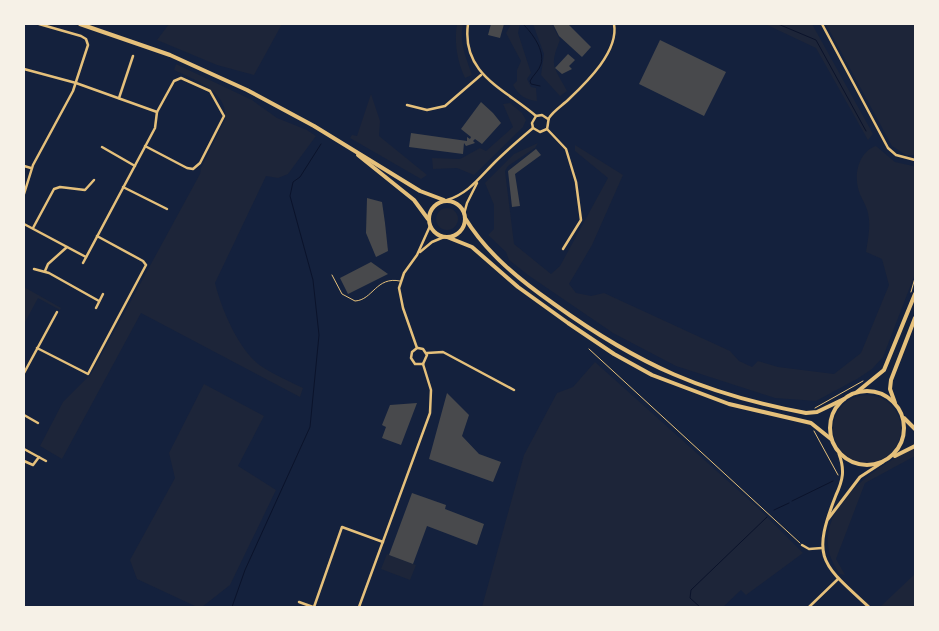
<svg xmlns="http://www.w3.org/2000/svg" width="939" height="631" font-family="'Playfair Display',serif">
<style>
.green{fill:#1d2539}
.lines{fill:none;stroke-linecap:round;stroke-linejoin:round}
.stream{stroke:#0b132b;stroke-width:1}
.building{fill:#48494c}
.path{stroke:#e5c07b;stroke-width:1}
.service{stroke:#e5c07b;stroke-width:1}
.minor{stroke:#e5c07b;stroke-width:2.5}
.secondary{stroke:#e5c07b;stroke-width:3}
.primary{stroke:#e5c07b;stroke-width:4}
</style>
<rect width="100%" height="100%" fill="#14213d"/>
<g class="green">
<polygon points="169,24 282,24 254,75 217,65 157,40"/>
<path d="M457,24h6c-4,19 3,33 9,51l-7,3c-8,-17 -11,-36 -8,-54z"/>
<path d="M511,24h9l-2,9 13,40 -4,6 4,8 5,1 1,13c-11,-1 -19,-6 -24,-16l4,-4v-11l4,-9 -15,-28z"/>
<path d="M533,24h19l8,16c-11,27 -6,26 7,51l-7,5 -19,-21 3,-21z"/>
<polygon points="765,24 812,24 873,134 868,140 816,48"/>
<polygon points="826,24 915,24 915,155 906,155 892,146"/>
<path d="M176,64l76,36 25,18 30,12 9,6 -28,38 -10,4 -12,-2 -51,107c6,25 24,68 46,83 13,9 28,15 42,22l-3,9 -159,-84 -79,146 -22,-13 23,-44 28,-28 109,-200 1,-6 24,-48c4,-29 -31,-40 -51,-50z"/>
<polygon points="371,94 380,121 379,136 427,175 421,179 350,138 352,135 357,136"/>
<polygon points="510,103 522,113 526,120 523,127 474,175 457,168 433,169 432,158 460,159 480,148 486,151 513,127 503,104"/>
<path d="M538,143l-3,5 -27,18 -3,5 9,73 37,30 9,-8 48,-88 -33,-27v-6l48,30 -31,70 -23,39 7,9 15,3 13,-3 126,58 9,10 13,6 6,-6 20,6 56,7 27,-21 28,-68 -7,-26 -16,-7c2,-13 5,-26 2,-39 -2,-9 -8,-16 -10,-25 -4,-16 2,-37 18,-42l19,16 18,4 2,1v107l-32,83 -11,12 -15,10 -41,22 -41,-3 -99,-32 -63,-33 -85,-58 -19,-15 -3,-8 -18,-17 6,-6v-24l-9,-22 29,-29z"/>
<circle cx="447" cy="219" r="11"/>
<polygon points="24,287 61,308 60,310 38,298 24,324"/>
<polygon points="595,362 757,507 803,553 746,595 741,590 723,607 482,607 524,455 557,393 573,387"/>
<polygon points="204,384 264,416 238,466 276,490 230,585 202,607 197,607 137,579 130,560 175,478 169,453"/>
<circle cx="867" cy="429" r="34"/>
<path d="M915,448v8l-50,27 -29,76 9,16 -5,-1c-41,-54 30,-106 75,-126z"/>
<polygon points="387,554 416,565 410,580 381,569"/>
<polygon points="915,574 915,607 880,607"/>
</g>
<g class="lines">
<g class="stream">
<path d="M523,24c9,9 22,26 18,40 -2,7 -8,11 -11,17l1,3 9,2"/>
<polyline points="778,24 816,40 866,131"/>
<polyline points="792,501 833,481"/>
<polyline points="774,510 789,503"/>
<polyline points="232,607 245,570 310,427 319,335 313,280 290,196 293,182 300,177 321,144"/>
<polyline points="700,607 690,598 691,590 767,517"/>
</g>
</g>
<g class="building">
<polygon points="491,24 504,24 500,38 488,35"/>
<polygon points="553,24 568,24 591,47 582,57 559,36"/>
<polygon points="660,40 726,72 704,116 639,84"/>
<polygon points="568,54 575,60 569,66 572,69 562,74 555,68"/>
<polygon points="481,102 493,113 501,123 482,144 475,139 473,141 475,143 466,146 464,143 463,154 409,147 411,133 467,141 467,137 470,139 471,137 461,129"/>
<polygon points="536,149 541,155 515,174 520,206 512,207 508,171"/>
<polygon points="367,198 382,202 385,223 388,251 376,257 366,233"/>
<polygon points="371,262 388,274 348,294 340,278"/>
<polygon points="447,393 469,415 462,436 479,454 501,462 493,482 429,459"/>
<polygon points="417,403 401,445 382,438 386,427 382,425 390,405"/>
<polygon points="412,493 446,505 445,509 484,524 477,545 427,526 413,564 389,555"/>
</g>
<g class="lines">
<g class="path">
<polyline points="911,292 915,278"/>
<polyline points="589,349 800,543"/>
<polyline points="815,408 863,381"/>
<polyline points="814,431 838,475"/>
</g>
<path class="service" d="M332,275l10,19 13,7c18,-1 21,-25 45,-20"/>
<g class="minor">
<path d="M468,24c-7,50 37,65 68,92"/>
<polyline points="822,24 888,148 896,155 915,160"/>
<polyline points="24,69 76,83 157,112 155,128 83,263"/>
<polyline points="119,98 133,56"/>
<polyline points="407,105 427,110 445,106 481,75"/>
<path d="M533,128l7,4 7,-3c1,-4 1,-8 2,-11 4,-7 14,-13 20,-19 18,-17 50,-48 45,-75"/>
<polyline points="533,128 532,123 536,116 542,115 548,119"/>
<polyline points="547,129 566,149 576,182 581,220 563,249"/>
<polyline points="145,146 187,168 193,169 200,163 224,116 210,91 181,78 174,81 157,112"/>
<polyline points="102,147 135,166"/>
<polyline points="24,166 31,168"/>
<polyline points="123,187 167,209"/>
<polyline points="24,194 33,165 73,91 88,45 86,39 81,36 39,24"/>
<path d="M447,200c21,-6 33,-23 48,-38 12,-12 25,-23 38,-34"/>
<polyline points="464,214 467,203 477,183"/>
<polyline points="24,224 86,257"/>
<polyline points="33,228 54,189 60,187 85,190 94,180"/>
<polyline points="420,252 432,242 444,237"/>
<polyline points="34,269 49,273 99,301"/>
<polyline points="45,271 48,264 67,247"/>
<polyline points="96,308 103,294"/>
<polyline points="37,348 88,374 146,265 143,261 97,236"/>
<polyline points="417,348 403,308 399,288 404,273 417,255 430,226"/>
<polyline points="417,348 412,352 411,358 415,364 423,364"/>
<polyline points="418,348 423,349 427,355 423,364"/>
<polyline points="427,353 443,352 514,390"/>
<polyline points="24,373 57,312"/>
<polyline points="24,415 38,423"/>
<polyline points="24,449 46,461"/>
<polyline points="24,461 33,465 39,457"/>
<polyline points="802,545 809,549 822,548"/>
<polyline points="299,602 313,607"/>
<polyline points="314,607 342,527 383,542"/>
<polyline points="359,607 430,413 431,390 423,364"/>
<polyline points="809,607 838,579"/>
</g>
<g class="secondary">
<path d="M839,454c6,16 4,26 -3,41 -25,64 -15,68 33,112"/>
<polyline points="828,519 860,477 883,462"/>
</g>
<g class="primary">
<polyline points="80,24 170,55 247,90 314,126 420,191 444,200"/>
<polyline points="358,155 414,200 428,219"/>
<circle cx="447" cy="219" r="18"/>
<path d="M465,218c22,36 55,62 89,86 85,61 150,90 252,109l11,-1 27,-13"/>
<polyline points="447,237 472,247 518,287 568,323 614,354 652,375 729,404 811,423 831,439"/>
<circle cx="867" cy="428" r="37"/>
<polyline points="857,392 884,370 915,294"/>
<polyline points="895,403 890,389 891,380 915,318"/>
<polyline points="904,418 915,429"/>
<polyline points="895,456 915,446"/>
</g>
</g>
<rect width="939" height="631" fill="none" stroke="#f6f1e7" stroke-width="50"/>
</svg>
